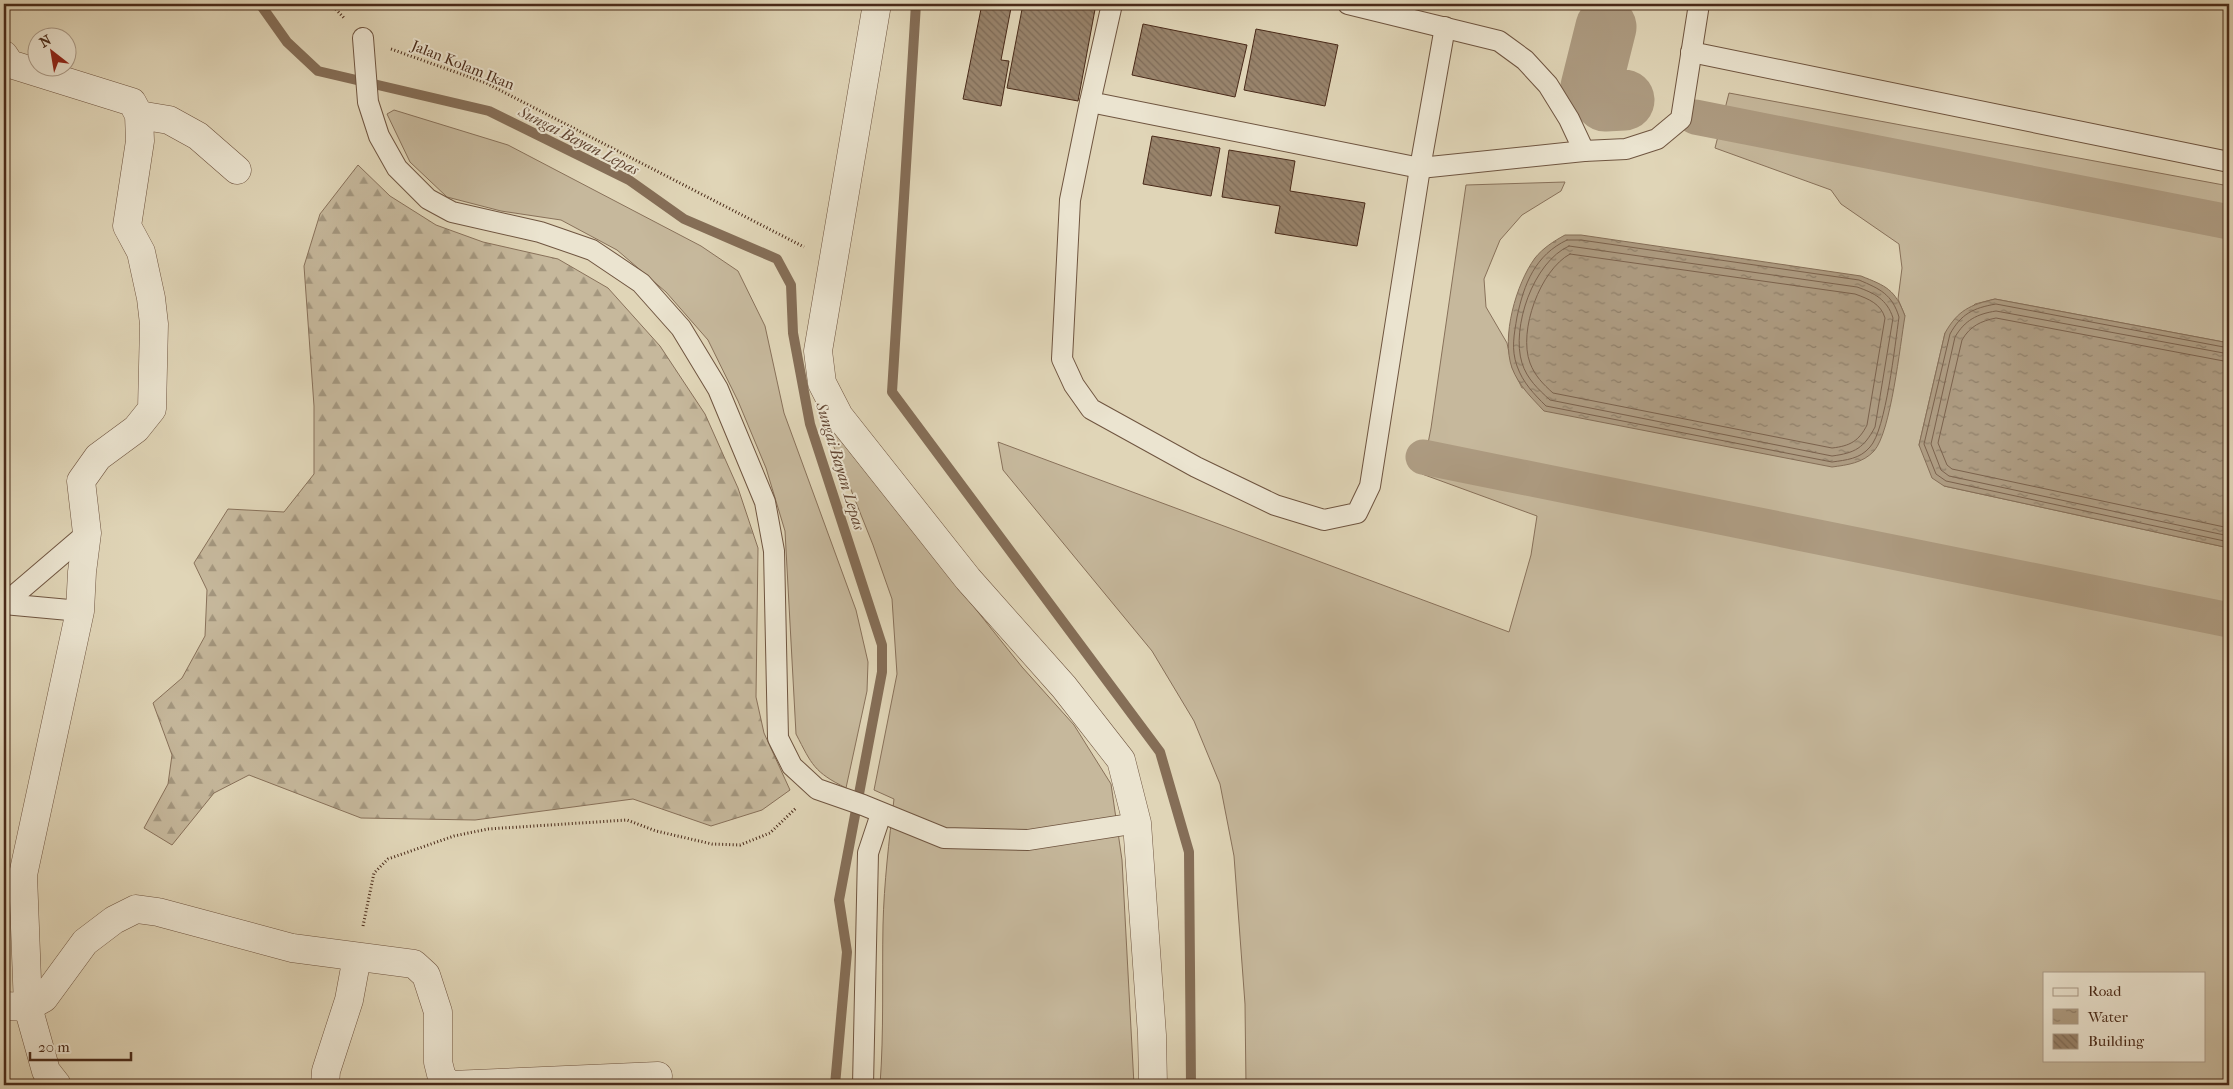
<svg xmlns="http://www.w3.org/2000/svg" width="2233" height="1089" font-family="'IM FELL French Canon',serif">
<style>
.grass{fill:#c6b89c;stroke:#88715a;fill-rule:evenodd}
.forest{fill:url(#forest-firs);stroke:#88715a}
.water{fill:url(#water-ripples);stroke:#856e57}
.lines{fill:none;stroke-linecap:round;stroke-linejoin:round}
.shore{stroke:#7b624d;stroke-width:1}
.stream{stroke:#856e57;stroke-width:10}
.canal{stroke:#ad9b81;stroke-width:35}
.river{stroke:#ad9b81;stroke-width:61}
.building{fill:url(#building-back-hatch);stroke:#492a19}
.lane-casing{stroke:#6f5540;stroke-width:22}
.street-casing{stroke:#6f5540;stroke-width:29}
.path{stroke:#492a19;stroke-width:3;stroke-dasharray:1 2.5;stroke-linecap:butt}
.lane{stroke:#ebe4d0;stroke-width:20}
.street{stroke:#ebe4d0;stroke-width:28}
.labels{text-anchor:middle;stroke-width:4;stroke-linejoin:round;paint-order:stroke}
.street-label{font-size:15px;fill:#492a19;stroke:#ebe4d0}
.water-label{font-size:16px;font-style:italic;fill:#624633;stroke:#ebe4d0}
</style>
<defs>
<pattern id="forest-firs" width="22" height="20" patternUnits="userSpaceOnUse" patternTransform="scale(1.25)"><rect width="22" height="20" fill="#c6b89c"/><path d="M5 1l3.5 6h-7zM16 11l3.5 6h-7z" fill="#a3967e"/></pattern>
<pattern id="water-ripples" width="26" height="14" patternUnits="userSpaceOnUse" patternTransform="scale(1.25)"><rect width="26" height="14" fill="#ad9b81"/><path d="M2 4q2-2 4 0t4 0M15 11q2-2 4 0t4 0" fill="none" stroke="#8f7f69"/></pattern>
<pattern id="building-back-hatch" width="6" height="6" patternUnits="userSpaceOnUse" patternTransform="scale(1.25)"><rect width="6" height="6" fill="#98836b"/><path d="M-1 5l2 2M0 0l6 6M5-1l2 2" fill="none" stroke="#7e6b57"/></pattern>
</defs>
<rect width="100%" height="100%" fill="#e0d5b7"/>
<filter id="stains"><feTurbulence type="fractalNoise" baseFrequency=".004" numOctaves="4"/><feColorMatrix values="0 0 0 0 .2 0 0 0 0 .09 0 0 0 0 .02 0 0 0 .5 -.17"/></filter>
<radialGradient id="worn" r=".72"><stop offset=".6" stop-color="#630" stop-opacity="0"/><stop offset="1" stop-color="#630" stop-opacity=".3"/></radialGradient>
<g class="grass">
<path d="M1729,93l500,93v157l-234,-44 -20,5 -30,29 -26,112 25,41 285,62v537h-983l-1,-81 -11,-148 -14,-72 -26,-63 -42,-70 -149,-181 -5,-28 511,190 22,-77 6,-39 -115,-42 9,-46 35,-243 99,-3 -4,9 -39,24 -22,25 -16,39 2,28 21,36 5,24 10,21 383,-72 -7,-17 4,-31 -3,-24 -58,-40 -10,-14 -116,-42zM2044,973h160v87h-160z"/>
<path d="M394,110l114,35 193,101 37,25 27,55 19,87 72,197 12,52 -1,29 -21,97c-32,-16 -34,-23 -50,-54l-11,-203 -19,-63 -28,-67 -30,-61 -42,-48 -49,-42 -56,-30 -60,-9 -54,-14 -37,-35 -23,-48z"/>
<path d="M822,417l200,250 52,58 37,59 11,76 12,225h-254c4,-53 2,-107 3,-160 1,-42 6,-84 11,-126l-20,-9 23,-116 -5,-75 -19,-54z"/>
</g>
<polygon class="forest" points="358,165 390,196 436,225 483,242 558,259 608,288 660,346 705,414 738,488 758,548 756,697 764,733 790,790 762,810 711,826 633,799 475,820 361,818 249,775 214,793 172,845 144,828 168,784 172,755 153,703 182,678 205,636 207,590 194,563 228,509 284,512 314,474 314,406 304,266 320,214"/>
<g class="water">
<path d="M1565,235h16l280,41c25,10 34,13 44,40 -5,29 -14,116 -31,135 -11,12 -27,14 -42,16l-288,-56c-13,-14 -25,-25 -32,-43 -11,-31 4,-84 23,-110 8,-10 19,-17 30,-23z"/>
<path d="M1995,299l234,44v205l-285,-62 -12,-8 -13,-33 26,-112c13,-23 25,-28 50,-34z"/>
</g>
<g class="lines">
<g class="shore">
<path d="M1567,240h14l278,40c21,9 33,14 40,37 -4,27 -13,113 -29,130 -10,12 -24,13 -38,15l-286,-56c-12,-12 -23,-23 -29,-40 -6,-17 -3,-31 0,-49 7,-33 18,-62 50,-77z"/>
<path d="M1569,246l288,41c17,6 30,12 36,31l-18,109c-11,21 -20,26 -43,29l-282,-56c-12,-11 -23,-21 -28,-37 -11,-35 11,-101 47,-117z"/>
<path d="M1570,254l285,40c14,5 26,10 30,24l-18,107c-8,16 -17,21 -35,23l-279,-55c-10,-9 -18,-17 -23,-30 -12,-32 10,-93 40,-109z"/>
<path d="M2229,348l-233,-44c-23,4 -35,10 -46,30l-26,110 12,30 10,7 283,61"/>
<path d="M2229,354l-233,-43c-19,3 -31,9 -41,26l-24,107 10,26 8,6 280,60"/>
<path d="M2229,362l-233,-44c-15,3 -26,8 -34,22l-24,103 9,22 5,4 277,59"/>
</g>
<g class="stream">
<polyline points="260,4 287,42 318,71 489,111 629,180 684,219 777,259 791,285 793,333 810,424 882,645 882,672 839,900 847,952 835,1085"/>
<polyline points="916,4 892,392 1160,752 1189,852 1191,1085"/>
</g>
<g class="canal">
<polyline points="1695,117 2229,222"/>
<polyline points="1423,457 2229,620"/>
</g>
<polyline class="river" points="1606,27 1591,87 1605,101 1624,100"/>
</g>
<g class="building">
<polygon points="982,4 1011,8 1001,60 1009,61 1001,106 963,99"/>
<polygon points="1023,4 1096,4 1078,101 1007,88"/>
<polygon points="1143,24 1247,45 1235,97 1132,75"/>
<polygon points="1256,29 1338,45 1325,106 1244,90"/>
<polygon points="1152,136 1220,148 1211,196 1143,184"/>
<polygon points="1229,150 1295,161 1290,191 1365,203 1357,246 1275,233 1280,206 1222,197"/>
</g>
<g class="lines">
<g class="lane-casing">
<g id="lane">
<polyline points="1112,4 1090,102 1420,168 1584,151 1626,149 1657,139 1681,119 1699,4"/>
<polyline points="1348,4 1499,41 1525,60 1548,85 1569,119 1584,151"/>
<polyline points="363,38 368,102 379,136 397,168 428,199 452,212 540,232 592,250 641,283 681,328 718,389 765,502 774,551 778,738 792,766 817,789 863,805 944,838 1028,840 1137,823"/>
<polyline points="1691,52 2229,162"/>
<polyline points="1090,102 1070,200 1062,359 1074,385 1091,409 1196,467 1275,505 1324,520 1357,513 1370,486 1420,168 1445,27"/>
<polyline points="4,604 87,533"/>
<polyline points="4,604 80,611"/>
<polyline points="863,1085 868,853 881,814"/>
</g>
</g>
<g class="street-casing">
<g id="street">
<polyline points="877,4 818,351 822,383 839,416 968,579 1064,687 1121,760 1137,823 1152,1035 1153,1085"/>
<polyline points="4,55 10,64 132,102 139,115 140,141 127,226 141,252 151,298 154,324 152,409 136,429 98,457 81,481 87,533 82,572 80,611 23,875 28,1007 46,1071 57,1085"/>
<polyline points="139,115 169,120 198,136 237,170"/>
<polyline points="4,1006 28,1007 44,998 85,942 114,920 136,909 158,912 292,948 414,964 426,975 438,1012 438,1062 442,1078 451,1085 658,1076"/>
<polyline points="325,1085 326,1071 349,1000 357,957"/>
</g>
</g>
<g class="path">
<polyline points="331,4 345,19"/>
<polyline points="391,49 486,83 804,247"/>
<polyline points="363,926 374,873 388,859 454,836 488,829 627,820 656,831 712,844 740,845 770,833 796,808"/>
</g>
<use href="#lane" class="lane"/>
<use href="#street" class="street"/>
</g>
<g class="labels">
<g class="street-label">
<text transform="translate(463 65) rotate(22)" y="5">Jalan Kolam Ikan</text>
</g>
<g class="water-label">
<text transform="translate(579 140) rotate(27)" y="6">Sungai Bayan Lepas</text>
<text transform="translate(841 466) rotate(73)" y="6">Sungai Bayan Lepas</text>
</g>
</g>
<rect width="2233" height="1089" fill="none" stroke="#e0d5b7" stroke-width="20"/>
<rect x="5" y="5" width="2223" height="1079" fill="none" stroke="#492a19" stroke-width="2.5"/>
<rect x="10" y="10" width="2213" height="1069" fill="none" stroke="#492a19"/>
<rect x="2043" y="972" width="162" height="90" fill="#ebe4d0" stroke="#aa9a87"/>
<rect x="2053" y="988" width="25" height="8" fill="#ebe4d0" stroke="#aa9a87"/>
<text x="2088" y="996" font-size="15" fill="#492a19">Road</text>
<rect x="2053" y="1009" width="25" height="15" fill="url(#water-ripples)" stroke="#aa9a87"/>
<text x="2088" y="1022" font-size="15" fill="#492a19">Water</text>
<rect x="2053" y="1034" width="25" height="15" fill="url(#building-back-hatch)" stroke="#aa9a87"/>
<text x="2088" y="1046" font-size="15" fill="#492a19">Building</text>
<g transform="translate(52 52) rotate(329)"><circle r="24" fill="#ebe4d0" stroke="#aa9a87"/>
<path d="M0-4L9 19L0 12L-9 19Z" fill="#8f2418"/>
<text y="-8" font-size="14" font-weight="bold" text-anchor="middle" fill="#492a19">N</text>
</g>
<path d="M30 1052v8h101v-8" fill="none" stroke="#492a19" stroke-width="2.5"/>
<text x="38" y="1052" font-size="15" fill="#492a19" stroke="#ebe4d0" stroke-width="4" paint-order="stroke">20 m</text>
<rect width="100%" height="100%" filter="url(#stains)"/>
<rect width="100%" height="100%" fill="url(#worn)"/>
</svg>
